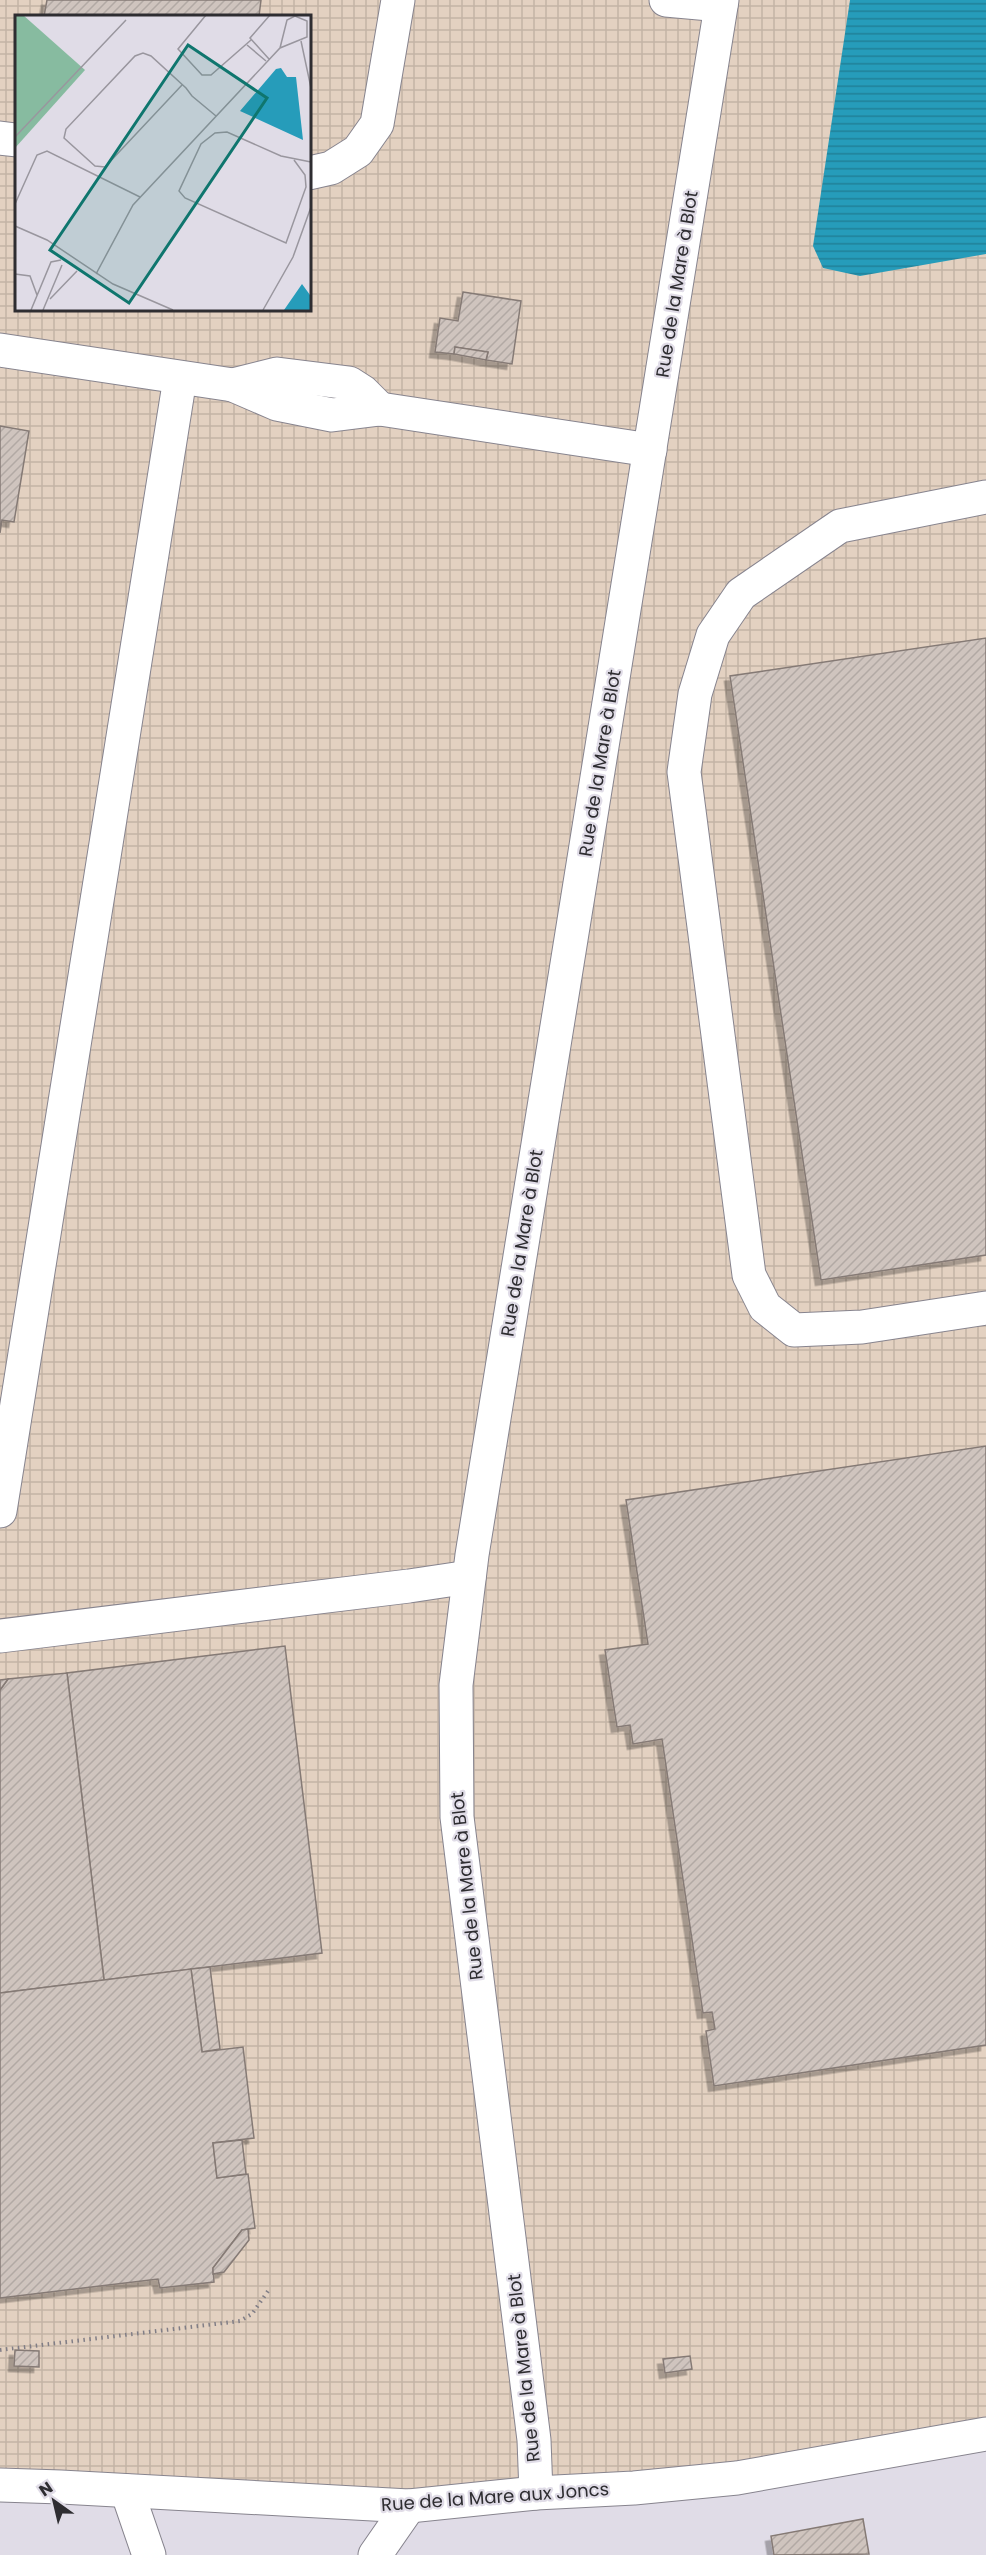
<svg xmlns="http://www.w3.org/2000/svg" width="986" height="2555" font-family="Poppins,sans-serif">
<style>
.industrial{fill:url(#industrial-grid);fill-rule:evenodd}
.water{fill:url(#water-rules)}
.building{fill:url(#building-hatch);stroke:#857a75;stroke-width:1.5;filter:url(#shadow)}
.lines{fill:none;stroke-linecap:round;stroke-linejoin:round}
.minor-casing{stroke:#87848e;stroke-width:35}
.path{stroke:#817e86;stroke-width:4;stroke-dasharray:1.5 4.5;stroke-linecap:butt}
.minor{stroke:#fff;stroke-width:33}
.labels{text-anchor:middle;stroke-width:4.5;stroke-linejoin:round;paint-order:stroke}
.street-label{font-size:18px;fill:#2e2d31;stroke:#e0dce7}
.inset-road{fill:none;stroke:#99969e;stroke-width:1.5}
.view{fill:#0f766e;fill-opacity:0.15;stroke:#0f766e;stroke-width:3}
.inset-edge{fill:none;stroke:#2e2d31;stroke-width:3}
</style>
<defs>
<pattern id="industrial-grid" width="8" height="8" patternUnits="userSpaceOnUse" patternTransform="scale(1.5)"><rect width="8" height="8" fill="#e3d1c1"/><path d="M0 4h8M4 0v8" fill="none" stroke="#c3b4a6"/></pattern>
<pattern id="water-rules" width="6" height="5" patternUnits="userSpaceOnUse" patternTransform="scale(1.5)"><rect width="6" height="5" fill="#269cba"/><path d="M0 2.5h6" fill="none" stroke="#218098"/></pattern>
<pattern id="building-hatch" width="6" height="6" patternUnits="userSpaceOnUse" patternTransform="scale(1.5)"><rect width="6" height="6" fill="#cfc4be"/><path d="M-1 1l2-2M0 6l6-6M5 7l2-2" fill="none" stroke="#b2a9a4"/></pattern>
<filter id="shadow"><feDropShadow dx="-5.5" dy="5.5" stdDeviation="0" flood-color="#0004"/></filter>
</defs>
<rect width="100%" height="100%" fill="#e0dce7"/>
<path class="industrial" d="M0,0h986v2434l-450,59 -536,-7zM16,16h293v293h-293z"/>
<polygon class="water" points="850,0 986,0 986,254 860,276 823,268 813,246"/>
<g class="building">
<polygon points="47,0 261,0 259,16 44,16"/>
<polygon points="463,292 521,301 512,364 486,360 488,352 455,347 454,354 435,352 440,318 458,321"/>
<polygon points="455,347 488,352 486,360 454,354"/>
<polygon points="0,426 29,431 14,522 2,520 0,533"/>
<polygon points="986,638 986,1255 821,1280 730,676"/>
<polygon points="986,1446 986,2045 714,2086 706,2031 715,2029 712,2012 703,2013 662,1739 633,1744 630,1725 617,1727 605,1650 648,1644 626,1500"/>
<polygon points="285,1646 322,1953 104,1980 67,1673"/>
<polygon points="67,1673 104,1980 0,1993 0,1690 8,1679"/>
<polygon points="8,1679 0,1690 0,1680"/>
<polygon points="210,1967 220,2049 202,2052 191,1969"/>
<polygon points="191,1969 202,2052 243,2047 254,2138 213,2143 217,2178 248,2174 255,2228 242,2230 213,2268 214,2282 160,2288 158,2279 0,2298 0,1993"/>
<polygon points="242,2140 246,2174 217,2178 213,2143"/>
<polygon points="248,2229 249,2240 224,2272 213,2274 213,2268 242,2230"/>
<polygon points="15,2350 39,2351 39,2367 14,2366"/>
<polygon points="690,2356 692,2369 665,2373 663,2359"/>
<polygon points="863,2519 869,2554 774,2555 771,2536"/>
</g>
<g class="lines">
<g class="minor-casing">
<g id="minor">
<polyline points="666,0 721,5"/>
<polyline points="0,138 16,140"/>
<polyline points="309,173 331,168 358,151 377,124 398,0"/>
<polyline points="0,350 233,385 277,404 332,415 380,409 650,450"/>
<polyline points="233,385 277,374 349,383 363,392 380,409"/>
<polyline points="986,497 840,526 741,594 713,635 695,694 684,772 749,1275 765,1307 794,1330 862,1327 986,1308"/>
<polyline points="0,1511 180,378"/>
<polyline points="0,1636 409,1586 469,1577"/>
<polyline points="0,2485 61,2487 409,2506 536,2493 634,2488 737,2478 986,2434"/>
<polyline points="127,2491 149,2555"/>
<polyline points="536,2493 534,2440 457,1817 456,1685 472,1555 722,0"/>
<polyline points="375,2555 409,2506"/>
</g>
</g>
<polyline class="path" points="0,2350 240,2321 252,2314 268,2291"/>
<use href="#minor" class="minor"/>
</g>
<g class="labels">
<g class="street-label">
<text transform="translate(677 284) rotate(-81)" y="6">Rue de la Mare à Blot</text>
<text transform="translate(600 763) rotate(-81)" y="6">Rue de la Mare à Blot</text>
<text transform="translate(522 1243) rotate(-81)" y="6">Rue de la Mare à Blot</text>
<text transform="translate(467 1886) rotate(-96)" y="6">Rue de la Mare à Blot</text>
<text transform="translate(524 2368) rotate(-96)" y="6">Rue de la Mare à Blot</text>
<text transform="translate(495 2497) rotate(-4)" y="6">Rue de la Mare aux Joncs</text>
</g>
</g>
<g transform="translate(15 15)">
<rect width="296" height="296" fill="#e0dce7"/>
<path d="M0,0h8l62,55 -70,78z" fill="#87bba0"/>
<path d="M266,53l6,9h9l7,63 -63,-29 36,-42zM287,269l8,11v15h-26z" fill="#269cba"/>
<path class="inset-road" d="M191,0l-28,34 24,26h9l40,-35M286,26l10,47M232,30l19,16M254,44l-19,-21 20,-23M167,70l-77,82 -10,-1 -31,-28 2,-9 69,-73 8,-3 8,3 35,32 6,8 24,20M0,122l111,-117M279,145l11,15 1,12 -20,56 -101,-45 -6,-7 22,-47 14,-11 12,-1 54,24 30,6M0,189l22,-49 10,-4 93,46M0,211l32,14 66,44 60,26M0,259l15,2 7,19M81,259l37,-69 147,-157 27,-11v-16l-12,-5 -8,4 -7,28M35,284l27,-28M16,295l20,-48 10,-2M28,295l19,-45M248,295l30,-53 18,-50"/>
<path class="view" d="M173,30l79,53 -138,205 -79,-53z"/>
<rect width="296" height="296" class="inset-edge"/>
</g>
<g transform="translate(54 2501) rotate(326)" stroke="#e0dce7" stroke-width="4.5" paint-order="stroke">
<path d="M0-4.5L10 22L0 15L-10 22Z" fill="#2e2d31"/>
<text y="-9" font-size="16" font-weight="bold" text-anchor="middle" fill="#2e2d31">N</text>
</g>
</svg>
